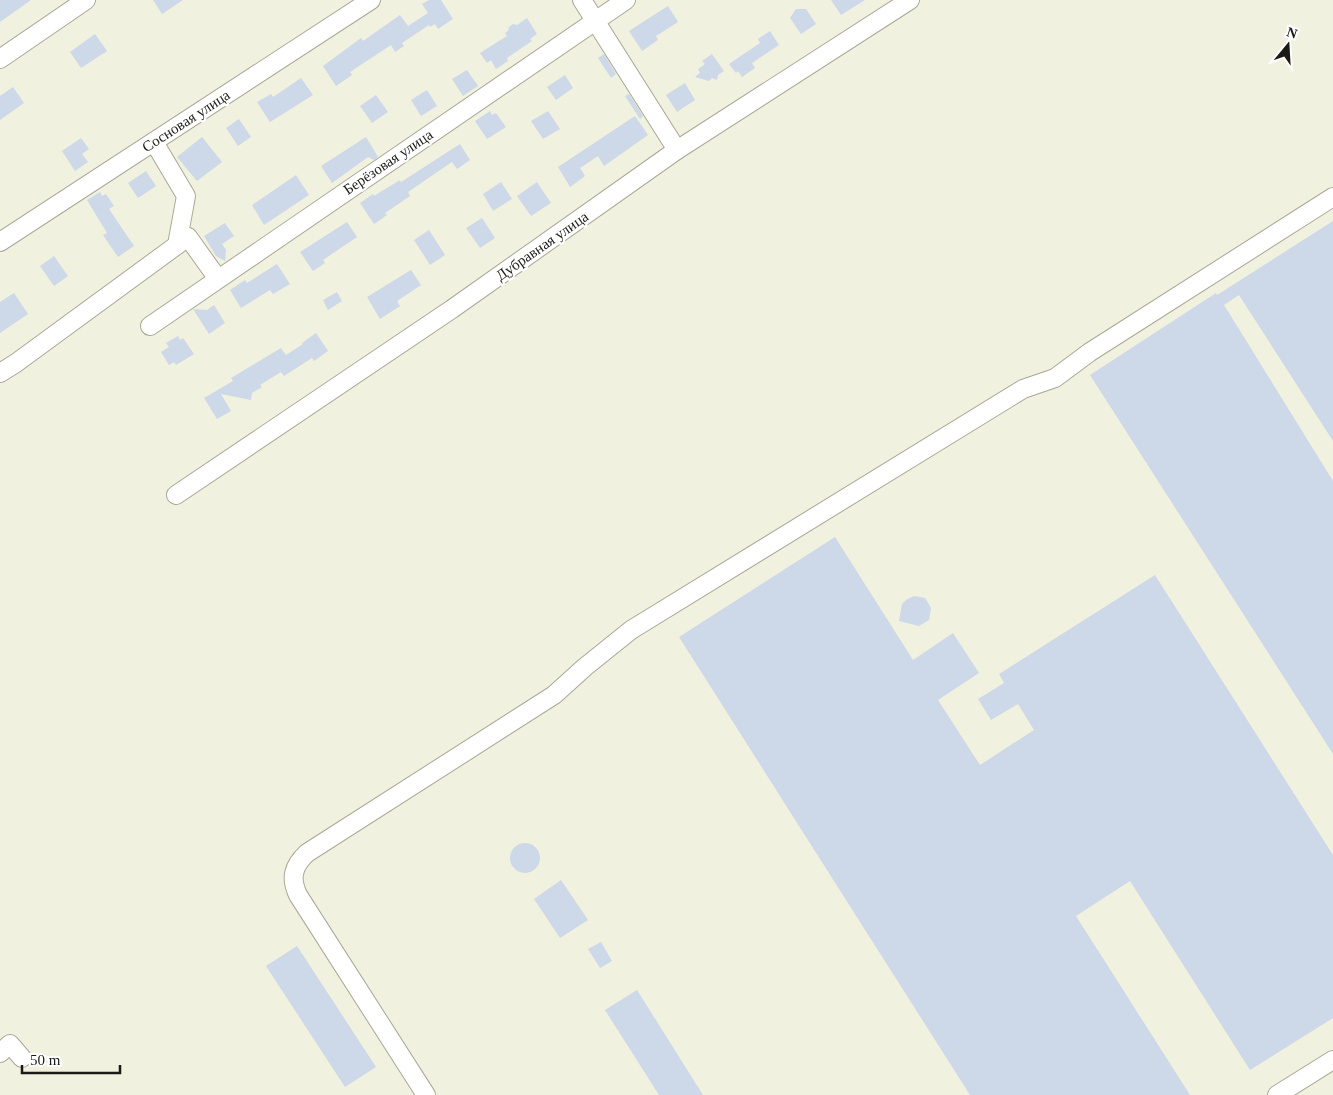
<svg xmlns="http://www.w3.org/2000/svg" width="1333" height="1095" font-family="'Times New Roman',serif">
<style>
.building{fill:#cdd8e8}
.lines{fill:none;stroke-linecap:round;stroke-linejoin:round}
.minor-casing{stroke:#a8a897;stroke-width:20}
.minor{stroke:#fff;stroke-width:18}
.labels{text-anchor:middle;stroke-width:4.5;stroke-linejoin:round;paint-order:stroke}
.street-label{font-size:15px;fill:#1b1b15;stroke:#fff}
</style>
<rect width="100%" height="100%" fill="#f1f1df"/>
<g class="building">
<polygon points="0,0 31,0 0,22"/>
<polygon points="153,0 183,0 162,14"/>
<polygon points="429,0 441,0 453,19 438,29 435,24 430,27 429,25 402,43 404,46 395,52 391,45 350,72 352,75 336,86 323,66 361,38 363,41 400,15 408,26 428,13 422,4"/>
<polygon points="831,0 865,0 841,15"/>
<polygon points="668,6 678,22 656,36 658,40 642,51 629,31"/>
<polygon points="796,9 806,9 816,24 801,34 790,18"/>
<polygon points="527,18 537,34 530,39 532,41 507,58 508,61 496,69 491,60 487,63 480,53 507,36 505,33 508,31 509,27 513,24 517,25"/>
<polygon points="770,31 779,45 752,63 755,68 742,77 738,71 736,73 729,64 760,43 758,39"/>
<polygon points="95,34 107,51 81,68 70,52"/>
<polygon points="604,54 616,74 611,78 598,58"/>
<polygon points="712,54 724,71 718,75 717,80 712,78 709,81 695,77 700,73 698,69 705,64 702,61"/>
<polygon points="467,70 478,86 463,96 452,79"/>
<polygon points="565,75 573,88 556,100 547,87"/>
<polygon points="301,78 313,95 270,122 257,102 271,94 273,97"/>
<polygon points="685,83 695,100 677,112 666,95"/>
<polygon points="13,87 24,103 0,120 0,96"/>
<polygon points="427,90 437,106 421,116 411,100"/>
<polygon points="629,94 643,116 640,119 625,96"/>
<polygon points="376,95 388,112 372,123 360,106"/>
<polygon points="490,111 492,115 496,113 506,127 487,139 475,121"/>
<polygon points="548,111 560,129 543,139 531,121"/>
<polygon points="635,116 648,135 604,166 598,156 580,168 585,176 570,187 558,167"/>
<polygon points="239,119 251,137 238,146 226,128"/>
<polygon points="202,137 222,162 197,181 177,157"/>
<polygon points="366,137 378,157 374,160 368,157 332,183 321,166"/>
<polygon points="81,138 89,149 82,154 88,162 75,171 62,151"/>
<polygon points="460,144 470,160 457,169 452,162 408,192 410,196 385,213 387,215 374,224 360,203 373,194 374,196 400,180 401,182"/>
<polygon points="146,171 156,186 138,198 128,183"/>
<polygon points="296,175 309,195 264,225 252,205"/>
<polygon points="501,182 512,199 493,211 483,194"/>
<polygon points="537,182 551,203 531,216 517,196"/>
<polygon points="100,192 102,196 106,194 114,206 109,209 134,246 118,257 103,235 107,233 87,200"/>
<polygon points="482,218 495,238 480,248 466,228"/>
<polygon points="1333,221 1333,441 1239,295 1224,305 1333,481 1333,754 1090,375 1216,293 1217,295"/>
<polygon points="347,222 357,237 323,260 325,263 313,271 300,252"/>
<polygon points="225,223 234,236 222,244 226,250 225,261 216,256 204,236"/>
<polygon points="429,230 445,255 430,265 414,240"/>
<polygon points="54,256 68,276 54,286 40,266"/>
<polygon points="277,264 290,284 273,294 270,290 241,308 230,290 245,280 247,283"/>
<polygon points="411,270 421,285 397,301 400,306 380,319 367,297"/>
<polygon points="337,292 342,301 328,310 323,300"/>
<polygon points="14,293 28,314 0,333 0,302"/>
<polygon points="214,305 225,323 209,334 193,309 207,310"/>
<polygon points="316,333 328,351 314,361 312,358 284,376 281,372 260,385 262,387 252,393 251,400 221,394 231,411 217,419 204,398 233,381 231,378 281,348 286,355 303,344 302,343"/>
<polygon points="178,336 180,340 183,338 194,354 176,365 174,362 169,365 161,352 169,347 166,343"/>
<polygon points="835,537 913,660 953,633 979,673 938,700 980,765 1034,730 1018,704 991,720 978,699 1004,683 999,674 1155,575 1333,855 1333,1018 1250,1070 1130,881 1076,916 1190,1095 970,1095 679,637"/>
<polygon points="914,596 925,598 931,608 929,620 919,626 899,621 902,604 906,600"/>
<circle cx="525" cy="858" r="15"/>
<polygon points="561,880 588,920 560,938 534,899"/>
<polygon points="601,942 612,961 600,968 588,949"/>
<polygon points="297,946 376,1067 345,1087 266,966"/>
<polygon points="637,990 703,1095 659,1095 605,1010"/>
</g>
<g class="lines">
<g class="minor-casing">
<g id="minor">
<polyline points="582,0 677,150"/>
<polyline points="0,59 86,0"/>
<polyline points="154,142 186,196 177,245"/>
<polyline points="0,242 371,0"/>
<polyline points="150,326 626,0"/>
<polyline points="0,373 16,363 188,237 218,279"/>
<polyline points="176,495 452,309 677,150 910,0"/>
<polyline points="0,1053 10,1044 22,1058"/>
<path d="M426,1095l-128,-200c-8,-17 -5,-29 9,-42l247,-158 31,-28 46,-37 392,-241 32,-11 35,-26 243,-155"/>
<polyline points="1277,1095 1333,1060"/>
</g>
</g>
<use href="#minor" class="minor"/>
</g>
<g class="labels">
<g class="street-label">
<text transform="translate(186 121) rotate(-33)" y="5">Сосновая улица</text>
<text transform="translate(388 162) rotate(-34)" y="5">Берёзовая улица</text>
<text transform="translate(542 246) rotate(-35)" y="5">Дубравная улица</text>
</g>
</g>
<g transform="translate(1288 45) rotate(18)" stroke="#ffffff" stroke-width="4" paint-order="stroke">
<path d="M0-4L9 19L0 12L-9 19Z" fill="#1b1b15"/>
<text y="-8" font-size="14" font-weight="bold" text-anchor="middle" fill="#1b1b15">N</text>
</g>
<path d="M22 1065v8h98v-8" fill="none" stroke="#1b1b15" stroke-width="2.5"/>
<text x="30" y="1065" font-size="15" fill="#1b1b15" stroke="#ffffff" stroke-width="4" paint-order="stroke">50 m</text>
</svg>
